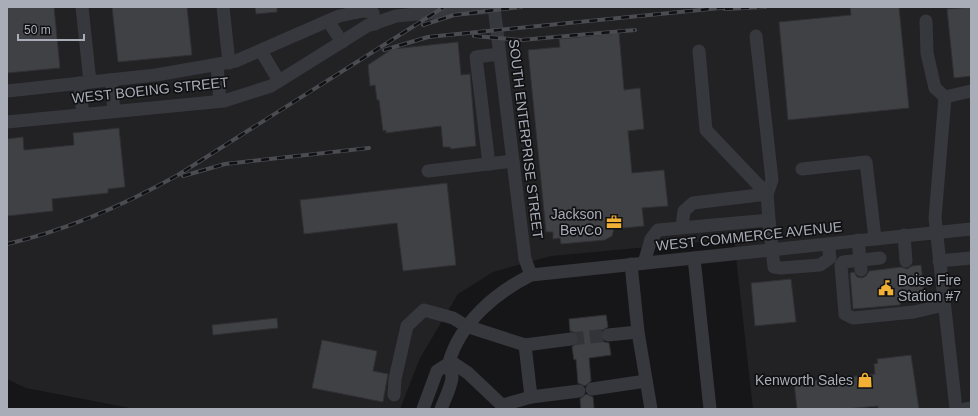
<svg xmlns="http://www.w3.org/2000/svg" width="978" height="416" font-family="Helvetica,sans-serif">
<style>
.built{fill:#222225}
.building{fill:#404145;stroke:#303034}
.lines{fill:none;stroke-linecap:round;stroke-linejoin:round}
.minor-tunnel{stroke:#333438;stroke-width:13;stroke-dasharray:13 6;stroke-linecap:butt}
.minor{stroke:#37383d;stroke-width:13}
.rail-casing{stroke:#4a4c52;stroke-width:4}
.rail{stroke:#111113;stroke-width:2.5;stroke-dasharray:8;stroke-linecap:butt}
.labels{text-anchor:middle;stroke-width:3.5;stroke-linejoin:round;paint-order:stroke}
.street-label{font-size:14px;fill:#a8adb8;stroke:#111113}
.poi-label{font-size:14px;fill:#a8adb8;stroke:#111113;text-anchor:end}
</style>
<rect width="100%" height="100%" fill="#161618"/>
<polygon class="built" points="7,7 971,7 971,409 753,409 734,239 551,256 493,272 458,294 420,358 400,409 135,409 26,388 7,379"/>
<g class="building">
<polygon points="7,7 54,7 60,68 7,73"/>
<polygon points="112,7 187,7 192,55 118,62"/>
<polygon points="255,7 277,7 277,12 256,14"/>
<polygon points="850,7 899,7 909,108 788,120 779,22 851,15"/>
<polygon points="971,7 971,76 954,78 947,9"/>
<polygon points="619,33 624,90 640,88 644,129 628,131 632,173 664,170 668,206 642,208 644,226 614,229 612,236 605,240 561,244 560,238 553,239 553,232 546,232 528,50 560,47 559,39"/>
<polygon points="458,42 461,75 470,74 476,146 451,149 450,147 443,147 441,126 386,133 386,130 383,131 379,100 377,100 375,85 370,86 368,65 392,49"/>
<polygon points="119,128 125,187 108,189 108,193 52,199 53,211 7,216 7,139 23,137 24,150 74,145 73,133"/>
<polygon points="447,183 456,265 403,271 397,223 304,234 300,200"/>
<polygon points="921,265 925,299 900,302 900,305 853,309 850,273 854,272 857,277 862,278 866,276 869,271 901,267 907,269 912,266"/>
<polygon points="791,279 796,322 755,326 751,283"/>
<polygon points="606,315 608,327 601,331 600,336 604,342 609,343 611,355 589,358 591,381 585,386 578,383 576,359 574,360 572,347 578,342 579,338 574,332 570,331 569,319"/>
<polygon points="277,318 278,328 213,335 212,325"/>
<polygon points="322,340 377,351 373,371 388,374 383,402 312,388"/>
<polygon points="911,355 919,409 878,409 878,406 846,409 797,409 794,383 875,374 874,364 878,363 877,359"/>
<polygon points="586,394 593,397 594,409 581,409 580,399"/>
</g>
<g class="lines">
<polyline class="minor-tunnel" points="571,339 608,335"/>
<g class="minor">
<polyline points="82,7 90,82"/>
<polyline points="223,7 229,63"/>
<polyline points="494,7 525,259 531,275"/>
<polyline points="328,21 342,42"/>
<polyline points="926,21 927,53 935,88 945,97"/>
<polyline points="756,36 772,180 767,194 769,220"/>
<polyline points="261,51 279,81"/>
<polyline points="699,51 706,130 767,194"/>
<polyline points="217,65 220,101"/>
<polyline points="111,80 114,111"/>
<polyline points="79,83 83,114"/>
<polyline points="7,91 156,75 236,61 339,16 363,11 373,13 375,24"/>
<polyline points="7,122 224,101 271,86 367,26 396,16 491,7"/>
<polyline points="489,164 476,57 499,54"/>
<polyline points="802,169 866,162 875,238"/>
<polyline points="428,171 513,161"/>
<polyline points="682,227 684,211 693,203 767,194"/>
<polyline points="904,235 906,261"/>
<polyline points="858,240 861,270"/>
<polyline points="694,258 710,409"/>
<polyline points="880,258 843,262 841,265 845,314 853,318 914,312 944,305"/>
<polyline points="939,261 971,258"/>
<polyline points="644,263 651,239 658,230 769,220 774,267 781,268 820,265 830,258 828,244"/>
<polyline points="631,264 638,332 651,409"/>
<polyline points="608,335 638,332"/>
<polyline points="525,345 571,339"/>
<polyline points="450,361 468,373 506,409"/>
<polyline points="592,389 646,381"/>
<polyline points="394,395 395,379 407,326 424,310 453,318 466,326 525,345 531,397"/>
<polyline points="503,405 531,397 579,391"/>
<polyline points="423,409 437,371 448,364"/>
<path d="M441,409c3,-8 11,-24 11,-32 0,-5 -4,-10 -3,-15 12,-40 46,-69 82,-87l440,-46"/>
<polyline points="956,409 935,218 945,97 971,91"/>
<polyline points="965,409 971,408"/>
</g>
<g class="rail-casing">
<g id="rail">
<polyline points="725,9 765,7"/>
<polyline points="423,25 454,15 521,7"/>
<polyline points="474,36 521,40 635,30"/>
<polyline points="384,50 428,37 730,7"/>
<polyline points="183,176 225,164 369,148"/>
<path d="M7,244c61,-14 117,-39 171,-69l266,-168"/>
</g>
</g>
<use href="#rail" class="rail"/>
</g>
<defs>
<g id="office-bare" transform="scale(1.2)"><path d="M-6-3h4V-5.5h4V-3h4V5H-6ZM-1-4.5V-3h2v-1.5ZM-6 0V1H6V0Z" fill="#f2b134" stroke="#111113" stroke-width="2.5" paint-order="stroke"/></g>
<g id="civic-bare" transform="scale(1.2)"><path d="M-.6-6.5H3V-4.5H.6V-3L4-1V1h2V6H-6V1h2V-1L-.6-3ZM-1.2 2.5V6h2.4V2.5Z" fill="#f2b134" stroke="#111113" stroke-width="2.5" paint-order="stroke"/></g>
<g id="shop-bare" transform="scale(1.2)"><path d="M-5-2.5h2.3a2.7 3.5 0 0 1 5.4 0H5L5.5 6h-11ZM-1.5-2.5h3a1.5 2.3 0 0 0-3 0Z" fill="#f2b134" stroke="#111113" stroke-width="2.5" paint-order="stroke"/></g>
</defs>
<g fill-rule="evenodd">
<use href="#office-bare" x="614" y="222"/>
<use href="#civic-bare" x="886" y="288"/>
<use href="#shop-bare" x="865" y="380"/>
</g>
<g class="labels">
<g class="street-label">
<text transform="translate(150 90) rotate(-6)" y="5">WEST BOEING STREET</text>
<text transform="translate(526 139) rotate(83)" y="5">SOUTH ENTERPRISE STREET</text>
<text transform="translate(749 236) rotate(-6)" y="5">WEST COMMERCE AVENUE</text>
</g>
<g class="poi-label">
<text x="602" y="219">Jackson<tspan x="602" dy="16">BevCo</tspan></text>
<text x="898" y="285" text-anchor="start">Boise Fire<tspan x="898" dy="16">Station #7</tspan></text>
<text x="853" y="385">Kenworth Sales</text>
</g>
</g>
<rect width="978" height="416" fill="none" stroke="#a8adb8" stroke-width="16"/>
<path d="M18 34v6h66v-6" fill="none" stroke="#a8adb8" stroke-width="2"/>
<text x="24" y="34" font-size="12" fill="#a8adb8" stroke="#111113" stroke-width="3" paint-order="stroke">50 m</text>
</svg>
